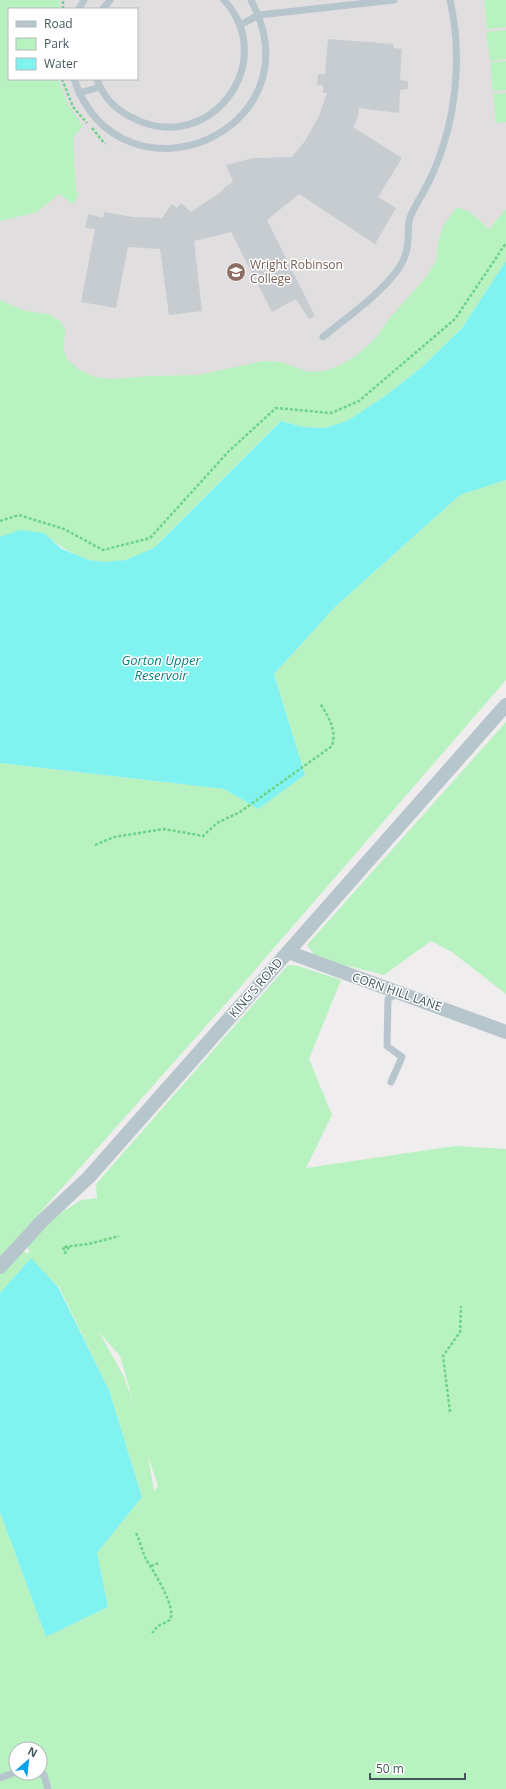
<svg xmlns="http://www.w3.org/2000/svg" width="506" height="1789" font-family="'Open Sans',sans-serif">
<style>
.education{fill:#e1dee0;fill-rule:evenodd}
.green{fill:#b7f2c0;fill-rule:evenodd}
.water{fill:#80f3f1}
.building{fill:#c7ccd1}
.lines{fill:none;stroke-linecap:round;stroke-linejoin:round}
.path{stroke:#6cd389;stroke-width:2.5;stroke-dasharray:3 2;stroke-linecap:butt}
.lane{stroke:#b7c6cc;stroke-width:7}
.street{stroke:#b7c6cc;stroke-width:14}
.labels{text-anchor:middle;stroke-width:3;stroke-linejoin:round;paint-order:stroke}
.education-label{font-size:12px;fill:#785e54;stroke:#fff;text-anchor:start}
.street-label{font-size:12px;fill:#44565c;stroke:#fff}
.water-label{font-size:13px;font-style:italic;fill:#068280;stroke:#fff}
</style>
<rect width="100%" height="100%" fill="#f0edee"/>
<path class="education" d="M0,0h506v213l-122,151 -384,143zM9,9h128v70h-128z"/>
<g class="green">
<polygon points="0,0 59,0 60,9 9,9 9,79 58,79 68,105 83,126 73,138 76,192 79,193 73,204 59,194 37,212 0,221"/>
<polygon points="484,0 506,0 506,27 487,29"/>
<polygon points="506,30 506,59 490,61 486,32"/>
<polygon points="506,61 506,90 493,91 490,63"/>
<polygon points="506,93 506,122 496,123 493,94"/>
<path d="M456,208c14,0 23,13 33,21l17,-20v52l-44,67 -40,39 -37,29 -38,25 -22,7 -22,-1 -22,-6 -127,127c-9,4 -19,10 -29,12 -33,7 -57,-6 -81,-27l-44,4v-237l25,11 24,3 11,7 5,8 -1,21 4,10 11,10 16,7 17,2 37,-3 48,-1 67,-14 17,1 27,10 16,-1 17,-6 17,-11 18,-16 13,-19 37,-42 10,-16 2,-17 5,-18z"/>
<path d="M506,480v200l-284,328 -208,234 13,12 3,-3 -5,-6 31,-29 25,-16 16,-2 -1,-14 192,-219 10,1 43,14 -32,79 23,56 -26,53 149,-22 51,3v640h-506v-277l46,125 62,-30 -11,-54 45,-56 -33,-107 -50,-103 -29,-28 -30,34v-530l224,26 34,20 47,-34 -31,-101 61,-67 125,-112zM99,1332l21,24 13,45 -10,-26zM148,1456l10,30 -4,5zM16,1749h24v24h-24z"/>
<polygon points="506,722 506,994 452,952 431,941 384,975 317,958 307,945"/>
</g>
<g class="water">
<polygon points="506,261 506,480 460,495 335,607 274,674 305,775 258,809 224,789 0,763 0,537 20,530 44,533 62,549 89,560 105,562 126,560 154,548 281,421 303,427 325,428 347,421 385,396 422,367 462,328"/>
<polygon points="31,1258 58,1287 109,1390 142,1497 97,1553 108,1607 46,1637 0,1512 0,1293"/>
</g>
<polygon class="building" points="328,39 393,44 394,48 402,49 400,80 408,81 408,89 400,90 399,113 359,108 358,117 353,127 402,158 378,197 396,208 375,244 299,194 267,220 315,316 309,319 296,299 272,312 231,232 194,241 202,311 169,315 160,249 128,247 116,308 81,302 95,229 85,228 88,214 103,218 104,212 133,217 162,218 172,204 177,208 181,203 191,212 221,192 226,186 233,182 226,165 253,158 292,157 305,141 319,116 327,93 323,93 323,85 317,85 318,74 325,74"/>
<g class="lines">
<g class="path">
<polyline points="63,9 63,0"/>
<polyline points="62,79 73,107 87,123"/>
<polyline points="92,128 105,144"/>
<polyline points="0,521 19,515 64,529 103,550 150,538 229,451 276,408 331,413 359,401 455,319 506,243"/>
<path d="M95,845l19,-8 50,-8 39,7 14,-13 23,-11 92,-66c5,-17 -4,-29 -12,-43"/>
<polyline points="69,1247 65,1253 63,1247 88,1244 119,1236"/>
<polyline points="450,1412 443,1356 460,1332 461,1306"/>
<path d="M136,1533c4,8 6,18 10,26 7,12 31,48 24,61l-12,6 -6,7"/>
<polyline points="151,1566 158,1563"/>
</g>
<g class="lane">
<polyline points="79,9 84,0"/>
<polyline points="103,9 110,0"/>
<polyline points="240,25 259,15 394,0"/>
<path d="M74,79c46,135 247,54 177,-79"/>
<path d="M97,79c6,18 19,31 36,39 75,39 148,-55 91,-118"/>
<polyline points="79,93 100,87"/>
<path d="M323,337c25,-21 57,-42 76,-69 5,-8 9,-19 9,-29 1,-7 -1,-16 3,-24 6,-13 15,-26 21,-40 24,-53 31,-118 18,-175"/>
<polyline points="391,1082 402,1057 387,1046 388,999 400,992"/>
<polyline points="40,1773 44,1775 48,1789"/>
<polyline points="0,1778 16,1772"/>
</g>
<g class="street">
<polyline points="288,952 506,1032"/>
<polyline points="0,1267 42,1221 89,1177 506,705"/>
</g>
</g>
<defs>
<g id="school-disc" transform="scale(1)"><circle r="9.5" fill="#8d6e63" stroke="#fff"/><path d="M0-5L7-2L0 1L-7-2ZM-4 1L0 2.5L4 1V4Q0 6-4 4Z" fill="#fff"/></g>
</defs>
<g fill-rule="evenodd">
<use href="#school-disc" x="236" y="272"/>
</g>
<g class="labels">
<g class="education-label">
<text x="250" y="269">Wright Robinson<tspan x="250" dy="14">College</tspan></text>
</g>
<g class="street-label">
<text transform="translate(256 988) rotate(-49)" y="4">KING'S ROAD</text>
<text transform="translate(397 992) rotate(19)" y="4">CORN HILL LANE</text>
</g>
<g class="water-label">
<text x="161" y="665">Gorton Upper<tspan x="161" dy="15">Reservoir</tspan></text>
</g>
</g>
<rect x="8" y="8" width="130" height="72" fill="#ffffff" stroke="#b4bbbe"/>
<rect x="16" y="21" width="20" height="6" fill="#b7c6cc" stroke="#b4bbbe"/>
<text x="44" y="28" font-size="12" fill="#44565c">Road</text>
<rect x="16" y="38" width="20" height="12" fill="#b7f2c0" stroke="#b4bbbe"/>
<text x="44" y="48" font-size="12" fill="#44565c">Park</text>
<rect x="16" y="58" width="20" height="12" fill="#80f3f1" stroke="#b4bbbe"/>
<text x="44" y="68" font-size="12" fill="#44565c">Water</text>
<g transform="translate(28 1761) rotate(28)"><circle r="19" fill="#ffffff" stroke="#b4bbbe"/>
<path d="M0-3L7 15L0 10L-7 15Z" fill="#0aa1ed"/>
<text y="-6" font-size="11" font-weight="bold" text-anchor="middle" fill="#44565c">N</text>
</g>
<path d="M370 1773v6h95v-6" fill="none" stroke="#44565c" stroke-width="2"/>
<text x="376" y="1773" font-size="12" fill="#44565c" stroke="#ffffff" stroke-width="3" paint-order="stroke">50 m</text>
</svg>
